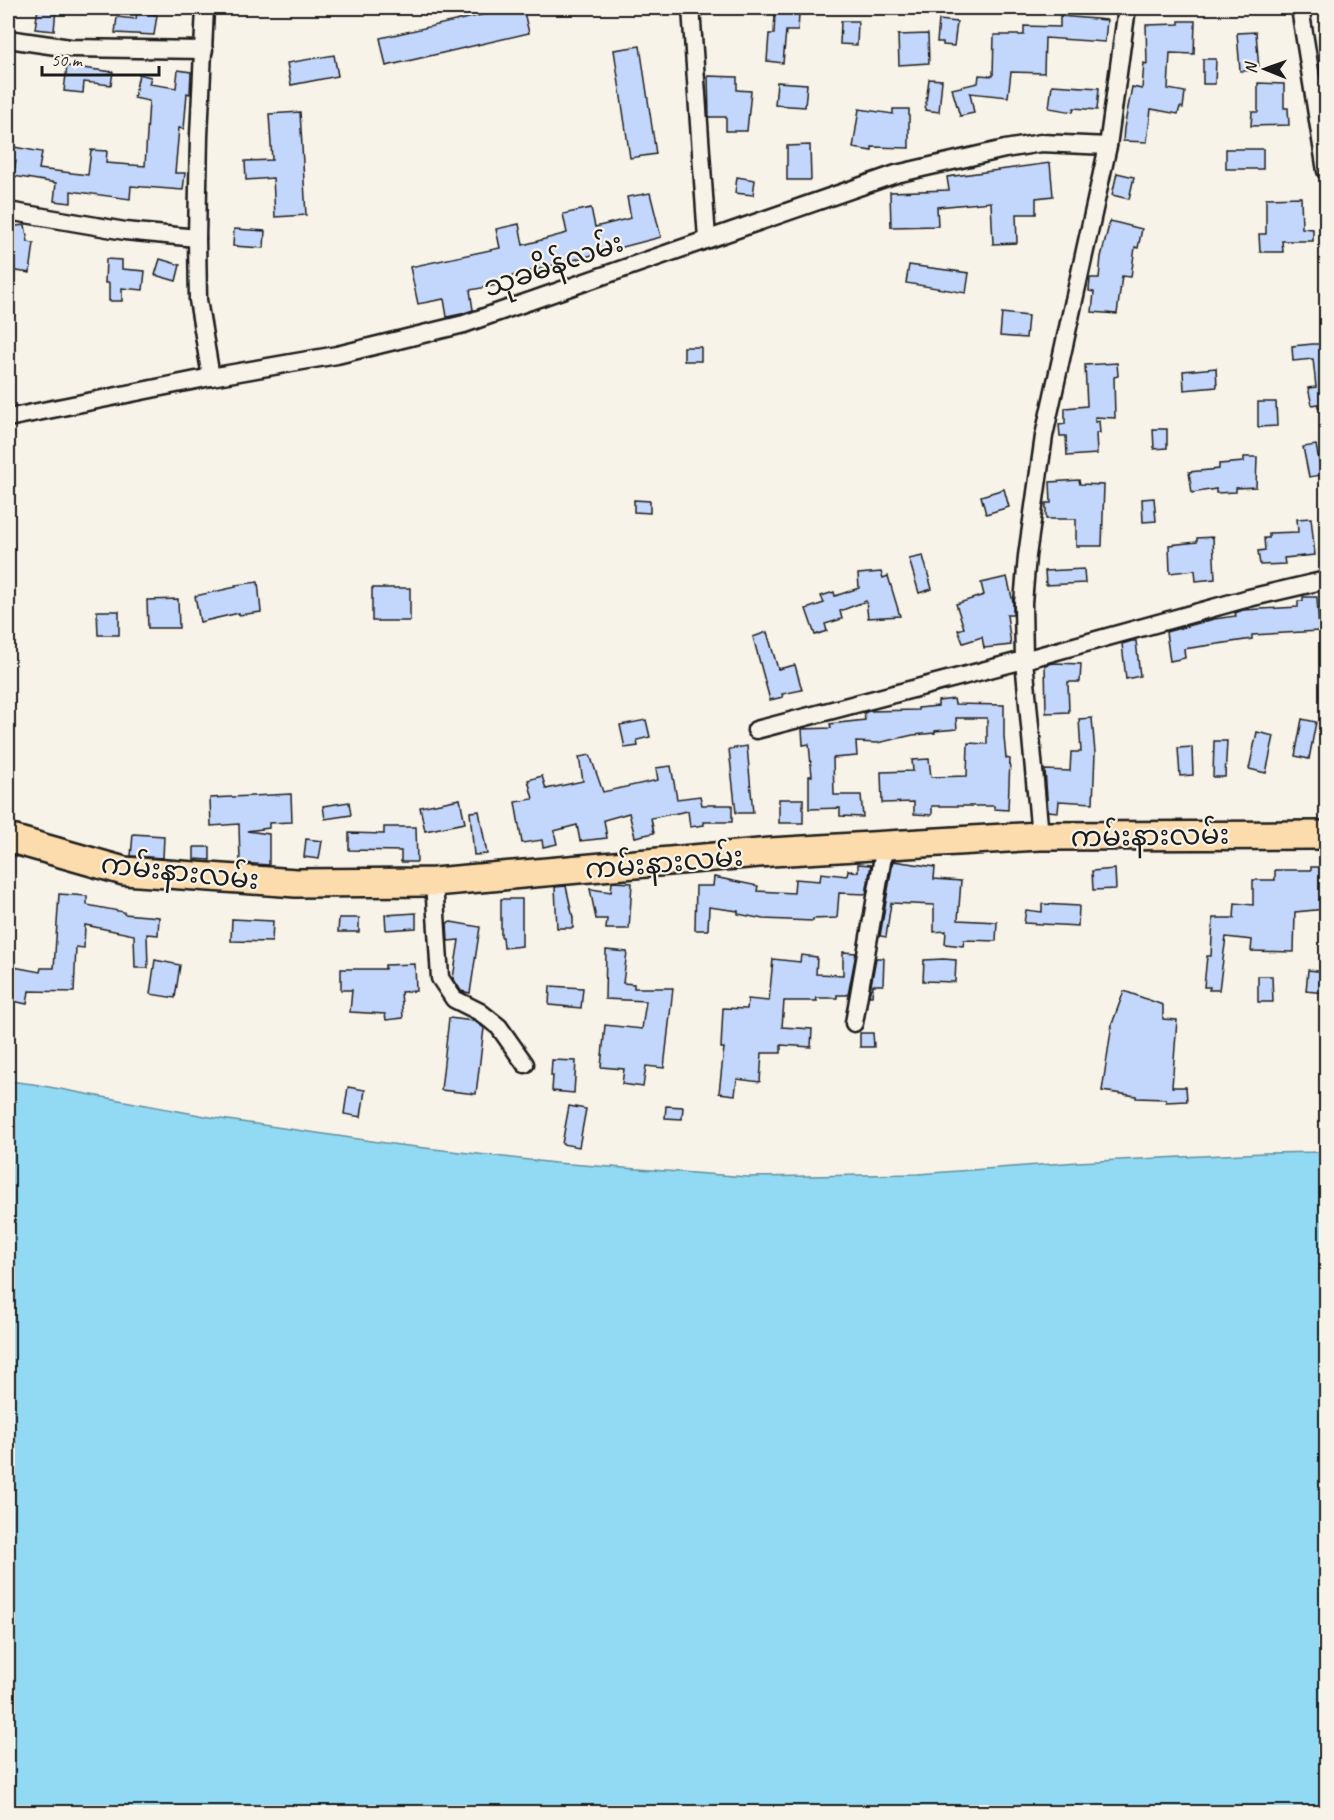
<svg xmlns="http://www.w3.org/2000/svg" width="1334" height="1820" font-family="Caveat,'Noto Sans Myanmar',sans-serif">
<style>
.water{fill:#92daf3;stroke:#638e9d;stroke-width:1.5}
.building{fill:#c3d6fc;stroke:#1c1c1c;stroke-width:1.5}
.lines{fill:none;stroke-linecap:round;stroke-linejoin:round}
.street-casing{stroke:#1c1c1c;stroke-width:21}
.primary-casing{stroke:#1c1c1c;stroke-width:32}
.street{stroke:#f7f3e8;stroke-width:16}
.primary{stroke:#fcdcac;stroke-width:27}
.labels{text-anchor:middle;stroke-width:4.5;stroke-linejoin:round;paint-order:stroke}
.street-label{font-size:28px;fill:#1c1c1c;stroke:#f7f3e8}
</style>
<rect width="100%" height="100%" fill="#f7f3e8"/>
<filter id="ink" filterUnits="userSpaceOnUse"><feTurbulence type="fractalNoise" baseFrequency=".0167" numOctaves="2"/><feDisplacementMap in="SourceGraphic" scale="12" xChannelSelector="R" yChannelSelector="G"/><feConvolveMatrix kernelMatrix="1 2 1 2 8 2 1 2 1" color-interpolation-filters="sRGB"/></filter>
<g filter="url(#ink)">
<polygon class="water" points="8,1081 33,1084 221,1119 399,1145 555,1163 748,1177 918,1174 1078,1162 1264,1153 1326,1152 1326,1812 8,1812"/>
<g class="building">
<polygon points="38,8 56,8 54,31 35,29"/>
<polygon points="512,8 523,8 529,33 386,66 380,38"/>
<polygon points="137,12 157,15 154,35 115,33 117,17 136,19"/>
<polygon points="775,13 799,14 798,31 786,31 783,63 767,61 769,34 774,34"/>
<polygon points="1060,16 1107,20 1105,42 1045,38 1044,73 1011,72 1008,97 970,93 974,113 960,116 952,89 978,83 979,75 993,76 994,35 1024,35 1024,26 1060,27"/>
<polygon points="939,20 957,22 954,46 943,45 943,42 937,42"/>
<polygon points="841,21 858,21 857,45 840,44"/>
<polygon points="1179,21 1195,21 1194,54 1170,53 1168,89 1185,92 1183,108 1180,107 1178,114 1151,109 1147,142 1123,141 1124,128 1132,87 1142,89 1144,63 1147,64 1146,25 1179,24"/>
<polygon points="1256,32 1259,70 1240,71 1237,33"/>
<polygon points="928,34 929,63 899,65 898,35"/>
<polygon points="640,46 656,154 630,158 614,50"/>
<polygon points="334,55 338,76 291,85 287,63"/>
<polygon points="1203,59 1216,59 1215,84 1203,84"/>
<polygon points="67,66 113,72 111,85 84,82 83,93 64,91"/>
<polygon points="178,70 191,72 190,94 187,93 184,129 179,128 175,173 185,173 183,190 131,186 130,199 71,191 71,203 54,201 56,183 13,176 16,161 8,159 8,146 42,152 39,169 88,175 91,150 107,151 106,163 145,166 149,101 134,98 139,74 151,77 149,84 176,88"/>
<polygon points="708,76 737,77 737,90 751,91 747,131 726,131 726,117 709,117"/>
<polygon points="929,79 942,80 939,112 925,110"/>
<polygon points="777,82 807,84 805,107 775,105"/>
<polygon points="1258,83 1284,84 1284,108 1288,108 1289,125 1251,126 1252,112 1258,112"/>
<polygon points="1052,85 1099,88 1097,110 1074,108 1073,112 1049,108"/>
<polygon points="859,109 893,114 893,109 909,109 909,148 872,147 872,151 853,148"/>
<polygon points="300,112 306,215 275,217 273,178 246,180 245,161 272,160 269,114"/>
<polygon points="810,145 811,180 787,180 787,146"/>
<rect x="1226" y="149" width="37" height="20"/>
<polygon points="1050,163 1053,196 1036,198 1036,214 1016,214 1017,243 993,244 991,202 937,207 938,226 891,227 890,192 949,190 947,177"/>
<polygon points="1117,173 1134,177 1129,199 1112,195"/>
<polygon points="737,177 755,180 753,195 735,193"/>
<polygon points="650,193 661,237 497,280 498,285 470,290 473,310 461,314 447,317 444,299 418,304 410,267 500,248 496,229 519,224 523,245 567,233 563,214 591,208 595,227 631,218 627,197"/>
<polygon points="1301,197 1302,228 1313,229 1313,241 1282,241 1283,252 1260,252 1259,234 1266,234 1266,198"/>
<polygon points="1110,221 1142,229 1138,248 1135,247 1131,277 1122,276 1117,314 1092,312 1094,292 1089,291 1090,278 1099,278 1101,257"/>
<polygon points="25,225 28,242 34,243 30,273 9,270 10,259 8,259 8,227"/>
<polygon points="234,229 265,231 264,248 233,246"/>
<polygon points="106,259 122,260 122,269 145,271 143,290 122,288 122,301 109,301 109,283 105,283"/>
<polygon points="160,259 180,265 176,281 155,275"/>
<polygon points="909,265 969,273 966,293 906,283"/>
<polygon points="1002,313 1028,316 1026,338 1000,336"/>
<polygon points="1313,344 1326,344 1326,408 1318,408 1318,404 1312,405 1308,388 1316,387 1313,359 1293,361 1292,346"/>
<rect x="684" y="347" width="17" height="14"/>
<polygon points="1117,363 1118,376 1114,377 1115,418 1095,417 1095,422 1099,421 1100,433 1096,433 1097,454 1067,456 1066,436 1060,436 1059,425 1065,424 1065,408 1087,406 1085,365"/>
<polygon points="1216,368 1217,387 1184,390 1183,371"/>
<polygon points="1258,402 1276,402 1277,426 1258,427"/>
<polygon points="1153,429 1167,429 1167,448 1154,449"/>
<polygon points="1316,445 1322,475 1309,477 1303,447"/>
<polygon points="1244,457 1257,457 1256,487 1236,488 1236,492 1216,493 1216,489 1192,493 1189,472 1219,469 1219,464 1244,462"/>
<polygon points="1079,480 1080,484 1104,485 1102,546 1076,546 1076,519 1046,519 1046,503 1051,503 1050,482"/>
<polygon points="1004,489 1009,507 986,514 981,496"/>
<polygon points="1154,498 1156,521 1143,522 1142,499"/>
<polygon points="634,500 650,501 650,513 634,512"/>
<polygon points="1311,518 1315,555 1284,558 1285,564 1260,565 1258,551 1265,550 1264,538 1269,538 1269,533 1298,532 1297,519"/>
<polygon points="1213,537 1215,579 1196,581 1195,570 1170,573 1169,545 1197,542 1197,538"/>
<polygon points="923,556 932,589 919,593 909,559"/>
<polygon points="1084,569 1085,583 1046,585 1045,571"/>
<polygon points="881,572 883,578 888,576 900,616 868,618 866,601 840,611 842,619 825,624 827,631 815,635 806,609 824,603 821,596 834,592 835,596 859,588 858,574"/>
<polygon points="1007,577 1013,602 1013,615 1007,615 1011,645 984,648 982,637 963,643 958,630 964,628 956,604 984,595 981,583"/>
<polygon points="258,582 261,612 239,615 239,613 200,622 195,596 236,587 235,585"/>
<rect x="372" y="588" width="38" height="33"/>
<polygon points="1303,597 1317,597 1319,631 1252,635 1252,639 1184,649 1185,658 1170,661 1166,632 1214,619 1236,616 1235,613 1243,610 1298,607 1298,601 1303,601"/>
<polygon points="178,599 179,628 148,628 147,600"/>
<polygon points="97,611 119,611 119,635 98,635"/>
<polygon points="767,632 778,669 795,665 802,690 782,694 783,697 770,700 753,637"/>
<polygon points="1132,641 1136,641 1140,676 1126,679 1122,644"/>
<polygon points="1054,663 1081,664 1080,682 1068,682 1069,712 1046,713 1045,665"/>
<polygon points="954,699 955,704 1004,705 1004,737 1006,758 1010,759 1008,810 994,809 994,806 932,806 932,815 914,814 914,802 882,803 881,772 913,771 912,760 929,759 931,777 967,776 968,743 987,744 987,718 956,718 957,729 935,731 935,733 913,735 877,743 856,742 857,756 833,758 834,795 861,795 863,817 840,816 840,808 809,809 809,776 812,776 809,744 803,745 802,729 831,728 830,724 865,720 864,713 869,711 918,710 918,708 938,706 938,701"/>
<polygon points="1092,718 1095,753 1093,803 1059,801 1058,812 1048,811 1045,770 1070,771 1071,752 1081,752 1079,719"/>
<polygon points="1302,719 1316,722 1309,759 1295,756"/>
<polygon points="646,720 650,737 637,740 638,746 625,748 620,725"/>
<polygon points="1257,732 1274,736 1266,773 1249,769"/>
<polygon points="1214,741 1227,741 1225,777 1213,777"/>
<polygon points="747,746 753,813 736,813 729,749"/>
<polygon points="1192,747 1193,775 1180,776 1178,748"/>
<polygon points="590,755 603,792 658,780 656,768 671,766 677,799 700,796 702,805 732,805 732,822 704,822 704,825 690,827 688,811 651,818 654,833 635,837 629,813 604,820 607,838 580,841 577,825 554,831 557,844 543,847 542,840 522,843 515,802 533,799 528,780 542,776 546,789 583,781 579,757"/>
<polygon points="291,794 292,822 269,823 269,828 247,831 269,834 269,865 240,863 239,824 211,826 210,798"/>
<polygon points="460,799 465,823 425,831 420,807"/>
<rect x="779" y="799" width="24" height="24"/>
<polygon points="349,802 351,815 325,819 323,806"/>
<polygon points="479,811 487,854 474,855 470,812"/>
<polygon points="384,827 416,827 417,862 401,862 401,851 349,850 349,833 384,834"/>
<polygon points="133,834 164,836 163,858 131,856"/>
<polygon points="306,839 322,841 319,859 304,857"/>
<polygon points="194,847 210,847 210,860 194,859"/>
<polygon points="893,861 935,867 934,879 961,881 958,920 997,922 996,941 964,940 963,946 945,944 946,931 934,932 934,905 891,903 886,937 880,936"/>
<polygon points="858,864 871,865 866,894 839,893 837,918 813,919 813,921 763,919 738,914 738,911 709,907 708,930 695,930 696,886 713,886 714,877 758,886 757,891 794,893 795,879 820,881 821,873 847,876 848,870 858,872"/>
<polygon points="1311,867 1326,867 1326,909 1295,912 1294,952 1251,951 1252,940 1226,937 1219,990 1209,990 1210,987 1204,987 1207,956 1211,956 1213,918 1234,918 1235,903 1253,905 1253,880 1275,880 1275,870 1311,870"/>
<polygon points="1115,869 1116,889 1093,890 1092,871"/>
<polygon points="612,882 632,883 629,929 606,929 607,919 596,919 590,889 611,892"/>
<polygon points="566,886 573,918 573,928 557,928 555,887"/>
<polygon points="59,894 87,896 87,905 124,912 124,914 159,917 158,935 147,934 148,968 135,968 134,935 85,925 84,948 76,947 74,992 29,991 27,1004 8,1000 8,966 40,972 41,968 54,968"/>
<polygon points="501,899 522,899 522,946 504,948 503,937 501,937"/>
<polygon points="1042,904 1079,906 1078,926 1024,923 1026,910 1042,912"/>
<polygon points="416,913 416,928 386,930 385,915"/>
<polygon points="339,918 359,918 359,932 338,932"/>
<polygon points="232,919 273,921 272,942 231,941"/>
<polygon points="451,922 480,927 470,993 461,991 453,978 459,940 448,941 447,923"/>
<polygon points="606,950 627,952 623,983 634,984 634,988 673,988 664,1068 646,1066 643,1087 622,1084 624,1069 601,1067 605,1025 642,1029 646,1001 605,999"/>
<polygon points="843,952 856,953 848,995 837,995 837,998 816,998 817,1001 784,1001 782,1027 812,1029 811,1047 781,1045 781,1053 762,1053 760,1082 737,1079 735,1095 719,1093 724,1048 721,1048 723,1008 747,1009 748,999 769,1001 773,959 800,962 801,955 817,957 816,974 843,975"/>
<polygon points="876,958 884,958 883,985 873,985 872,996 869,996"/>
<polygon points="943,959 956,960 955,982 923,981 924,960"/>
<polygon points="155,960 180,965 175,998 150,994"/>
<polygon points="415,964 416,991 401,992 403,1018 386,1020 385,1014 350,1012 352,990 341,990 341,969 385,969 385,965"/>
<polygon points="1308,970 1326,972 1325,993 1306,991"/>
<polygon points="1258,976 1272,976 1273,1002 1258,1002"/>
<polygon points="550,986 583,988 581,1008 549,1005"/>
<polygon points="1124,991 1163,1005 1163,1019 1177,1020 1172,1087 1186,1087 1187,1101 1166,1102 1166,1099 1136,1098 1136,1096 1102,1091 1112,1024"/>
<polygon points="449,1018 474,1021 484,1028 476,1094 441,1090"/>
<polygon points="860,1033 873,1033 874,1047 860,1047"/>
<polygon points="552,1060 576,1061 574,1093 552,1091 553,1076 551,1076"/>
<polygon points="348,1087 365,1090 361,1117 344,1114"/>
<polygon points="569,1106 586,1109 579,1147 562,1144"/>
<polygon points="666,1106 683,1107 682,1119 665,1118"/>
</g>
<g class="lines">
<g class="street-casing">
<g id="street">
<polyline points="205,8 199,136 197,238 198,300 211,377"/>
<polyline points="691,8 707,239"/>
<polyline points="1300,8 1326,171"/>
<polyline points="8,39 70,48 204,50"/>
<polyline points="8,211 125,231 197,238"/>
<polyline points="8,418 211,377 337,355 464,324 896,174 1005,149 1041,143 1108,146"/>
<polyline points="756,730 1024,660 1249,598 1326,580"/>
<polyline points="1040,836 1024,660 1023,603 1027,556 1044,436 1108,146 1127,8"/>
<polyline points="434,882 440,978 454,999 480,1012 499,1027 525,1064"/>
<polyline points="854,1023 885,845"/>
</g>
</g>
<g class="primary-casing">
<polyline id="primary" points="8,838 124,871 296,883 434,882 771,852 1040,836 1326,835"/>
</g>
<use href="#street" class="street"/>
<use href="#primary" class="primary"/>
</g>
</g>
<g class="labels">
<g class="street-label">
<text transform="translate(553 264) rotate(-19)" y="10">သုခမိန်လမ်း</text>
<text transform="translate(1150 835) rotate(-1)" y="10">ကမ်းနားလမ်း</text>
<text transform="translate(664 862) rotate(-5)" y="10">ကမ်းနားလမ်း</text>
<text transform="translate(180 871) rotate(6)" y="10">ကမ်းနားလမ်း</text>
</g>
</g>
<rect width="1334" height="1820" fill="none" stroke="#f7f3e8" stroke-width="30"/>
<rect x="15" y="15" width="1304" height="1790" fill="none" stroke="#1c1c1c" stroke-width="2" filter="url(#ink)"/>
<g transform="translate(1265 69) rotate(271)" stroke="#f7f3e8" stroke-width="4.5" paint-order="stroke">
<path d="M0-4.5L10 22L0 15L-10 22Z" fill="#1c1c1c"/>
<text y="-9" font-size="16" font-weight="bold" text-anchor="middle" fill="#1c1c1c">N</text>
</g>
<path d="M42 66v9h117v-9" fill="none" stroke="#1c1c1c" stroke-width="3"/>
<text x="51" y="66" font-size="18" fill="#1c1c1c" stroke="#f7f3e8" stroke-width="4.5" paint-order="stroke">50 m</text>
</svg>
